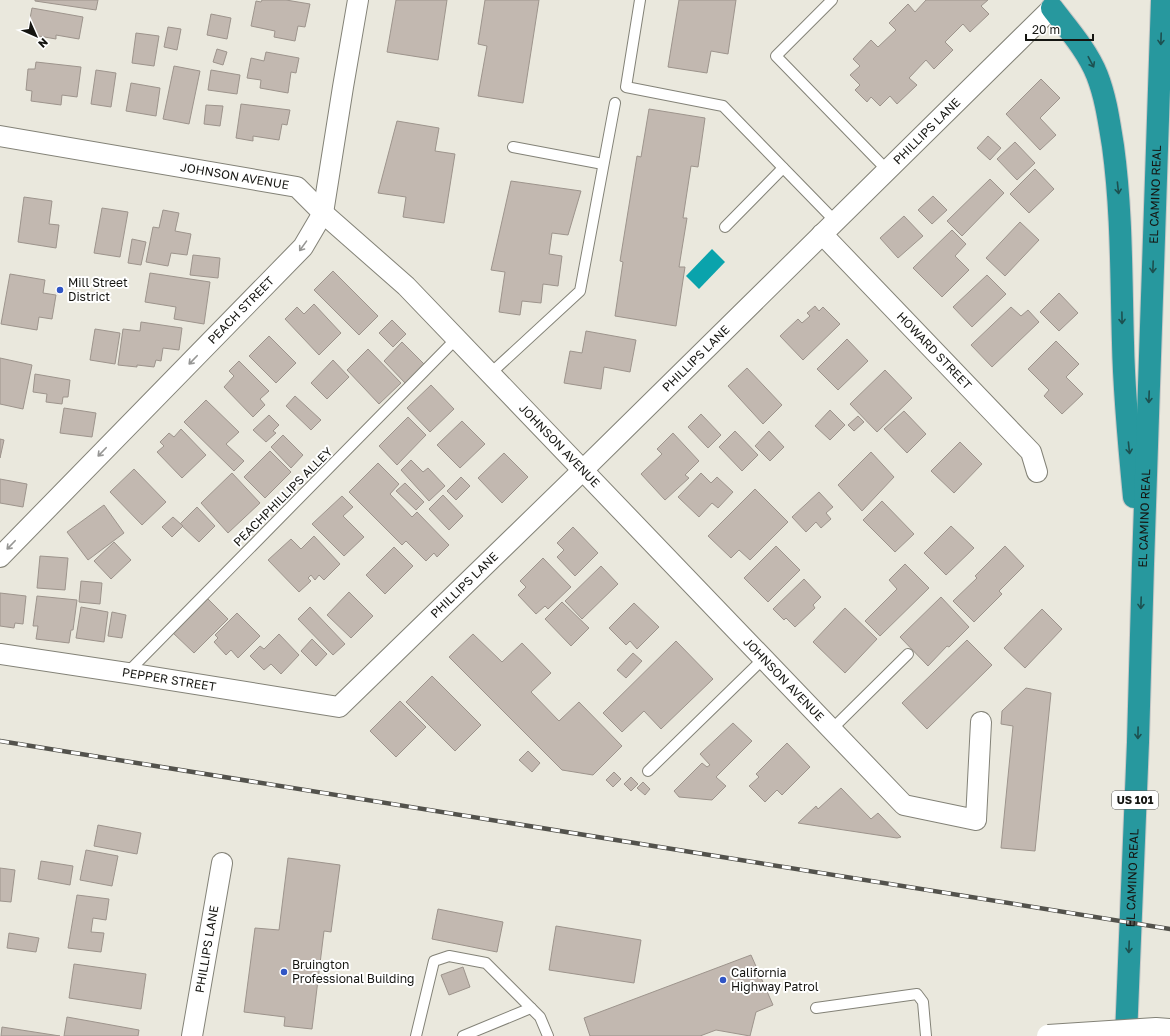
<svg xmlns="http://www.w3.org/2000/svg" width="1170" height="1036" font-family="'Golos Text',sans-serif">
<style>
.water{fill:#0aa3ac}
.building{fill:#c2b8b0;stroke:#9d948c}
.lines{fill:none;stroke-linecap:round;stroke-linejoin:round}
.service-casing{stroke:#838277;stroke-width:12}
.minor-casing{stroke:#838277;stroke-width:22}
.motorway-casing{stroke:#c7c7c6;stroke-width:24}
.service{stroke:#fff;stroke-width:10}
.minor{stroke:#fff;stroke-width:20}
.motorway{stroke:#27989e;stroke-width:22}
.rail-casing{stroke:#53524c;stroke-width:4.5}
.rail{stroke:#fff;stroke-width:3;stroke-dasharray:9;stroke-linecap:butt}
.tertiary-bridge-casing{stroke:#838277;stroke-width:24;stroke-linecap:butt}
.tertiary-bridge{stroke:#fff;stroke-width:22}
.oneway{stroke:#1d5050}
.oneway2{stroke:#969694}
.poi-dot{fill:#3055c5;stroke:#fff;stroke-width:1.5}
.labels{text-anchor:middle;stroke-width:4;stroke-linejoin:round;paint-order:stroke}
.shield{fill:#fff;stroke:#5b5b58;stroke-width:1}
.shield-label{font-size:11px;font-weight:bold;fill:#151511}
.street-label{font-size:12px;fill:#151511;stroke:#fff}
.poi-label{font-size:12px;fill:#151511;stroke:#fff;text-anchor:start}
</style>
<rect width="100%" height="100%" fill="#eae8dd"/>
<polygon class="water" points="712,249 725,262 699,289 686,276"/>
<g class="building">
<polygon points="35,0 98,0 96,10 35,1"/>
<polygon points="262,0 286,0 310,4 305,27 298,26 295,41 274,37 275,31 251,26 256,1 261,2"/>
<polygon points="396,0 447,0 438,60 387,52"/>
<polygon points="485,0 539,0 523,103 478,96 487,46 478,44"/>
<polygon points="679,0 736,0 728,54 711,51 707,73 668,67"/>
<polygon points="926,0 988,0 981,6 989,14 970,32 963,24 945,42 953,50 934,69 926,60 909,78 917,85 897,104 890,96 880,106 871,97 867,102 855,90 860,85 850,75 860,66 853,59 871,40 878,47 896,30 889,23 908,4 915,12"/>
<polygon points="32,8 83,17 79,39 56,35 56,39 27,34"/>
<polygon points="211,14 231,18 227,39 207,35"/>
<polygon points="168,27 181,29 177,50 164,47"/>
<polygon points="136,33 159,36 154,66 132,63"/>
<polygon points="217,49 227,52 223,65 213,62"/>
<polygon points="266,52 299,58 296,73 291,72 288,93 260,88 261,80 247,78 251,58 264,61"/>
<polygon points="36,62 81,67 77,97 62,95 61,105 31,101 32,91 26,90 28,69 35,69"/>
<polygon points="174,66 200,71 189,124 163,119"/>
<polygon points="96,70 116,73 111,107 91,104"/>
<polygon points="211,70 240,75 237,94 208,90"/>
<polygon points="1041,79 1060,98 1040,118 1056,135 1040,150 1006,114"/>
<polygon points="131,83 160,88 156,116 126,111"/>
<polygon points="241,104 290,110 287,125 282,124 279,140 253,136 253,141 236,138"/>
<polygon points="206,105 223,106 220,126 204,124"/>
<polygon points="649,109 705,118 698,167 691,166 683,218 687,218 679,267 685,267 676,326 615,316 623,262 620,261 637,156 641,157"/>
<polygon points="397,121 439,128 435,151 455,154 444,223 403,217 406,197 378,193"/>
<polygon points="988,136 1001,148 990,160 977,148"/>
<polygon points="1015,142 1035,163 1017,180 997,159"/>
<polygon points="1035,169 1054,189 1029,213 1010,194"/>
<polygon points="990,179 1004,193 962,236 947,221"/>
<polygon points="511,181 581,191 568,235 552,233 549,254 562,256 558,286 543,284 541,303 522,301 520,315 499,312 505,272 491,270"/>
<polygon points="933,196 947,210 932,224 918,210"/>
<polygon points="24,197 52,201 49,224 59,225 56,248 18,242"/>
<polygon points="102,208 128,212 120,257 94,253"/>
<polygon points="163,210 179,213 175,231 191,234 187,255 171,253 168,266 146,262 153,227 159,228"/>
<polygon points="904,216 923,236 898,258 880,238"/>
<polygon points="1020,222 1039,240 1005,276 986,258"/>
<polygon points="952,230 966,244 955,256 969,270 942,297 913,268"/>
<polygon points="132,239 146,242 141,265 128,263"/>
<polygon points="193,255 220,258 218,278 190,275"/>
<polygon points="333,271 378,316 359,335 314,290"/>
<polygon points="150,273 210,282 204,324 174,319 176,307 145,302"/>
<polygon points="10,274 45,280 43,293 56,295 52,319 39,317 37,330 1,324"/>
<polygon points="987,275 1006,294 972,327 953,307"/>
<polygon points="1059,293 1078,313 1059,331 1040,312"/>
<polygon points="314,304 341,333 319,355 285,319 297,307 304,314"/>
<polygon points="815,306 819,311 823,307 840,324 803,360 780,336 798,319 802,323 810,316 807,313"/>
<polygon points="1011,307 1021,316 1028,310 1039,322 992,367 971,345"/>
<polygon points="392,320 406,334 393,347 379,333"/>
<polygon points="141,322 182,328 179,350 163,348 161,361 156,360 154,367 137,365 137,367 118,365 123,329 140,331"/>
<polygon points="95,329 120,333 115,364 90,360"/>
<polygon points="586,331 636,340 630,372 604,367 601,389 564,383 570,351 582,353"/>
<polygon points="269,336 296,363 276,383 249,356"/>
<polygon points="847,339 868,361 838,390 817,369"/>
<polygon points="1056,341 1079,364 1066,377 1083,394 1062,414 1044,396 1049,390 1028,369"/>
<polygon points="402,342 425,365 406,384 384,361"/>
<polygon points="368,349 401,383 379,404 347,370"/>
<polygon points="0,358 32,365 23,409 0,404"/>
<polygon points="333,360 349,377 327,399 311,383"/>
<polygon points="239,361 269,391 260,399 265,405 253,417 224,387 234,376 229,371"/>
<polygon points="747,368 782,405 763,424 728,386"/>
<polygon points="885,370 912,398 877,432 850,404"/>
<polygon points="35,374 70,380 68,397 63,397 62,404 46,402 47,394 33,392"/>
<polygon points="431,385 454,409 430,432 407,408"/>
<polygon points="295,396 321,420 311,430 286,406"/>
<polygon points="206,400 239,432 226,444 244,461 234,471 184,422"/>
<polygon points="64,408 96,413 92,437 60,433"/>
<polygon points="830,410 845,425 830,440 815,426"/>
<polygon points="904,411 926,434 907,453 884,429"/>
<polygon points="701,414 721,435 708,448 688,427"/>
<polygon points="269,415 279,425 273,431 276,433 266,442 253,430"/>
<polygon points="858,416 864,422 854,431 848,425"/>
<polygon points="408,417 426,435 397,465 379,446"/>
<polygon points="462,421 485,444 460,468 437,445"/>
<polygon points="181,429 206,455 182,478 157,452 164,446 160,442 169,433 174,437"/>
<polygon points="735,431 758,455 742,471 719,447"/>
<polygon points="769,431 784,447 770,461 755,446"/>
<polygon points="673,433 699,461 685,475 689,478 665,500 641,474 662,454 657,449"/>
<polygon points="283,435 303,455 291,468 271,447"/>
<polygon points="0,439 4,440 0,458"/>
<polygon points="960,442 982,464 954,493 931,471"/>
<polygon points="270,451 291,472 265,498 244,477"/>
<polygon points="871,452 894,477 862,511 838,485"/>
<polygon points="504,453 528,477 502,503 478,478"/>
<polygon points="411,460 423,472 428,468 445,486 429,501 401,470"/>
<polygon points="378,463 399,484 390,494 412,517 417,512 449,545 437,557 434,553 426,561 406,541 402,545 349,492"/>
<polygon points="134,469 166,502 142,525 110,492"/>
<polygon points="232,473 260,503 228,533 201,503"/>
<polygon points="701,473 711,483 717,477 733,492 718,508 712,503 699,517 678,497"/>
<polygon points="461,477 470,486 456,500 447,491"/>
<polygon points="0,479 27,484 23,507 0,503"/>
<polygon points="405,483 424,502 416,510 396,491"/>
<polygon points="755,489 788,522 750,560 739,550 731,558 708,536"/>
<polygon points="819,492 833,507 826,513 831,519 821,528 816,522 806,532 792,517"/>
<polygon points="443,495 463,516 449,530 429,509"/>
<polygon points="342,496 353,507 343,516 364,537 344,556 312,524"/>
<polygon points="882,501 914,534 895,552 863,520"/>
<polygon points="104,505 124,533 88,560 67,532"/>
<polygon points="197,507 215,526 199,542 180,524"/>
<polygon points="173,517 183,526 172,537 162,527"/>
<polygon points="951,526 974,548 946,575 924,553"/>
<polygon points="573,527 598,553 575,576 557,557 564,550 557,543"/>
<polygon points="314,536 340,564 324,580 319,575 315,580 311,575 308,578 311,581 299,592 268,560 291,539 301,549"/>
<polygon points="114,542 131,560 111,579 94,561"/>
<polygon points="776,546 800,570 768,602 744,578"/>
<polygon points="1005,546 1024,566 999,591 1002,594 974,622 953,601 977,578 975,576"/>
<polygon points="394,547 413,566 385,594 366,575"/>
<polygon points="40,556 68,558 65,590 37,588"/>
<polygon points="543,558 571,587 548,609 545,606 536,614 518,595 526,587 520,581"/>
<polygon points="905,564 929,588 880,636 865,621 897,589 889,580"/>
<polygon points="601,566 618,584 582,619 565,601"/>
<polygon points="804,579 821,597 813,605 815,608 795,627 786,618 784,620 773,609"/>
<polygon points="81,581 102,583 100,604 79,602"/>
<polygon points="349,592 373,616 351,638 327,615"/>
<polygon points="0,593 26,596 23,624 15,623 14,628 0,626"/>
<polygon points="37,596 77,600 73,630 71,630 69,643 36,639 38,626 33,626"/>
<polygon points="206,597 228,619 194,653 172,632"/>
<polygon points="941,597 969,627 949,647 947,646 928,666 900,637"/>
<polygon points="562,602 589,628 571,646 545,619"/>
<polygon points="634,603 659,627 637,649 630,641 626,645 609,628"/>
<polygon points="81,607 108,612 104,642 76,638"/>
<polygon points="310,607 345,644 333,655 298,619"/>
<polygon points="845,608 877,639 845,673 813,642"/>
<polygon points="1042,609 1062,629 1025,668 1004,648"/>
<polygon points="112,612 126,615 122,638 108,636"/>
<polygon points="237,613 260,636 238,658 231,650 226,655 214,642 218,638 215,635"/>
<polygon points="279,634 299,655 281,674 271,664 264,670 250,656 260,646 264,649"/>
<polygon points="473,634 502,662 522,643 551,673 531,692 559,721 579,702 622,746 593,775 562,770 449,657"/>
<polygon points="312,639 327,654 316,666 301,651"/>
<polygon points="967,640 992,665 927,729 902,703"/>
<polygon points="676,641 713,679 661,729 644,711 622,732 603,713"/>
<polygon points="633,653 642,661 626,678 617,670"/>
<polygon points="432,676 481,725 455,751 406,702"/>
<polygon points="1026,688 1051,693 1035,851 1001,848 1013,726 1001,724 1002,711"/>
<polygon points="400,701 426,727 396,757 370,731"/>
<polygon points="733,723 752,741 716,777 726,786 712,800 679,797 674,791 702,763 707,767 710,765 700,754"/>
<polygon points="787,743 810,767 782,795 777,790 765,802 749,786 759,777 756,774"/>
<polygon points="528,751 540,763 532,772 519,760"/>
<polygon points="614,772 621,779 613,787 606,780"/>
<polygon points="631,777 638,784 631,791 624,784"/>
<polygon points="643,782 650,789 645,795 637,788"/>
<polygon points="841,788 871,819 878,813 901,837 897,838 798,823 816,806 818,809"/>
<polygon points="98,825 141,833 137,854 94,846"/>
<polygon points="86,850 118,856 112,886 80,880"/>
<polygon points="288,858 340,865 331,932 324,931 312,1029 284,1026 285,1017 244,1012 255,928 279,930"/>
<polygon points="41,861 73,866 70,885 38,879"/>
<polygon points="0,868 15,870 11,902 0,901"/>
<polygon points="77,895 109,899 106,920 93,918 91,932 104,933 101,952 68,948"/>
<polygon points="438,909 503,922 497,952 432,939"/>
<polygon points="556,926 641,940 634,983 549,970"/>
<polygon points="9,933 39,938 36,952 7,948"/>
<polygon points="751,955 773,1005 756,1012 750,1036 716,1030 700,1036 590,1036 584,1018"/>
<polygon points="74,964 146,974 141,1009 69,998"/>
<polygon points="463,967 470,987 449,995 441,975"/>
<polygon points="67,1017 139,1030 138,1036 64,1036"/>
<polygon points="2,1027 60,1036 1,1036"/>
</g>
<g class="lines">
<g class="service-casing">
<g id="service">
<polyline points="640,0 626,87 723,106 835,221"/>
<polyline points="832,0 776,56 887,170"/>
<polyline points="513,147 603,164"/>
<polyline points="725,227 783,168"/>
<polyline points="491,373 580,291 615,103"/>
<polyline points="127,673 457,338"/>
<polyline points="832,729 908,654"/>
<polyline points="648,771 764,658"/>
<polyline points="816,1008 917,994 923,1002 926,1036"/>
<polyline points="416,1036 434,961 449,956 486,963 540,1017 548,1036"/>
<polyline points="463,1036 531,1008"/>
</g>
</g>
<g class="minor-casing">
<g id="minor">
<path id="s1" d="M0,136l297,51 26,26 83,73 498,519 72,15 5,-98"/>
<path id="s2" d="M822,234l209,218 6,20"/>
<path id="s3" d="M0,557l303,-310 20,-34 20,-126 15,-87"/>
<path id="s4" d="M0,654l127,19 212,34 245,-238 468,-461"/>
<path id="s5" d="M192,1036l30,-173"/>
</g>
</g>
<g class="motorway-casing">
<g id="motorway">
<path d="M1052,8c16,21 35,42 45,67 9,23 12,47 16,71 9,66 8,131 10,197 1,52 6,103 11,154"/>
<path id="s6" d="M1126,1036l12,-294 5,-178 19,-564"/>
</g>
</g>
<use href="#service" class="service"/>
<use href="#minor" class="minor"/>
<use href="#motorway" class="motorway"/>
<g class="rail-casing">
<polyline id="rail" points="0,741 1170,929"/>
</g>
<use href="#rail" class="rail"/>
<g class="tertiary-bridge-casing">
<polyline id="tertiary-bridge" points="1048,1036 1156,1029 1170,1030"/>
</g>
<use href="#tertiary-bridge" class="tertiary-bridge"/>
</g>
<defs><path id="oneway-shaft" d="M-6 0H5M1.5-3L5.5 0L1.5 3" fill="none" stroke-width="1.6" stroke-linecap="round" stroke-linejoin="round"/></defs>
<g class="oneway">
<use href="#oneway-shaft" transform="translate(1161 39) rotate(92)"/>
<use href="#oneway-shaft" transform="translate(1091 62) rotate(62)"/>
<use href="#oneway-shaft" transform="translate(1118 188) rotate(84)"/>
<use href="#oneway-shaft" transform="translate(1153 267) rotate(92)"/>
<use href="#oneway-shaft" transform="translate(1122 318) rotate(89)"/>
<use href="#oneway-shaft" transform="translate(1149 397) rotate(92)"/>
<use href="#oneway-shaft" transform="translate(1129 448) rotate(84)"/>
<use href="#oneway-shaft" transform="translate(1141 603) rotate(92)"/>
<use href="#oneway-shaft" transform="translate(1138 733) rotate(91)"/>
<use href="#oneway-shaft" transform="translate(1129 947) rotate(92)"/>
</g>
<g class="oneway2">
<use href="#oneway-shaft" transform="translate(303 246) rotate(126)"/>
<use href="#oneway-shaft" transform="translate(193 360) rotate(134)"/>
<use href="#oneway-shaft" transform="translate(102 452) rotate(134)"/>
<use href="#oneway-shaft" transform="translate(11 545) rotate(134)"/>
</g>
<g class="poi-dot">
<circle cx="60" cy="290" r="4"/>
<circle cx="284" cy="972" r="4"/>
<circle cx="723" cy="980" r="4"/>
</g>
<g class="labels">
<rect class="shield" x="1112" y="791" width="46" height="18" rx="3"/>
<g class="shield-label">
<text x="1135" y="804">US 101</text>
</g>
<g class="street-label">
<text dy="4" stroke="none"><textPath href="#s4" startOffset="1166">PHILLIPS LANE</textPath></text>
<text dy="4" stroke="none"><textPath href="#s1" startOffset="238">JOHNSON AVENUE</textPath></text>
<text dy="4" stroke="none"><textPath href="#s6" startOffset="842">EL CAMINO REAL</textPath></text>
<text dy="4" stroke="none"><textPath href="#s3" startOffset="345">PEACH STREET</textPath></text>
<text dy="4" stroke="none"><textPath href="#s2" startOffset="162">HOWARD STREET</textPath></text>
<text dy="4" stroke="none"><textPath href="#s4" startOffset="842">PHILLIPS LANE</textPath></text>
<text dy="4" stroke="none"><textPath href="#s1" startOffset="670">JOHNSON AVENUE</textPath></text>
<text transform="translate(283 497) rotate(-45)" y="4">PEACHPHILLIPS ALLEY</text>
<text dy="4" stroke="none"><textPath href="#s6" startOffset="518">EL CAMINO REAL</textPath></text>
<text dy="4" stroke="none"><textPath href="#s4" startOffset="518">PHILLIPS LANE</textPath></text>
<text dy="4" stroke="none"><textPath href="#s1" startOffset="994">JOHNSON AVENUE</textPath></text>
<text dy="4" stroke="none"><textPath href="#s4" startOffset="171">PEPPER STREET</textPath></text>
<text dy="4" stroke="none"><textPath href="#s6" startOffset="158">EL CAMINO REAL</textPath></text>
<text dy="4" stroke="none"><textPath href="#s5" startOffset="88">PHILLIPS LANE</textPath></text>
</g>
<g class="poi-label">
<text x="68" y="287">Mill Street<tspan x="68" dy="14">District</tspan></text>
<text x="292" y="969">Bruington<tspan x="292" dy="14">Professional Building</tspan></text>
<text x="731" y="977">California<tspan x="731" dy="14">Highway Patrol</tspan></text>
</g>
</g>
<g transform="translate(36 36) rotate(135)" stroke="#ffffff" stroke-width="3" paint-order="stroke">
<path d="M0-3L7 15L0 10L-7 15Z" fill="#151511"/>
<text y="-6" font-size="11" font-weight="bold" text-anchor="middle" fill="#151511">N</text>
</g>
<path d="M1026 34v6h67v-6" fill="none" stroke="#151511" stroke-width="2"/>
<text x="1032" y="34" font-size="12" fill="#151511" stroke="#ffffff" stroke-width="3" paint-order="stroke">20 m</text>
</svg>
